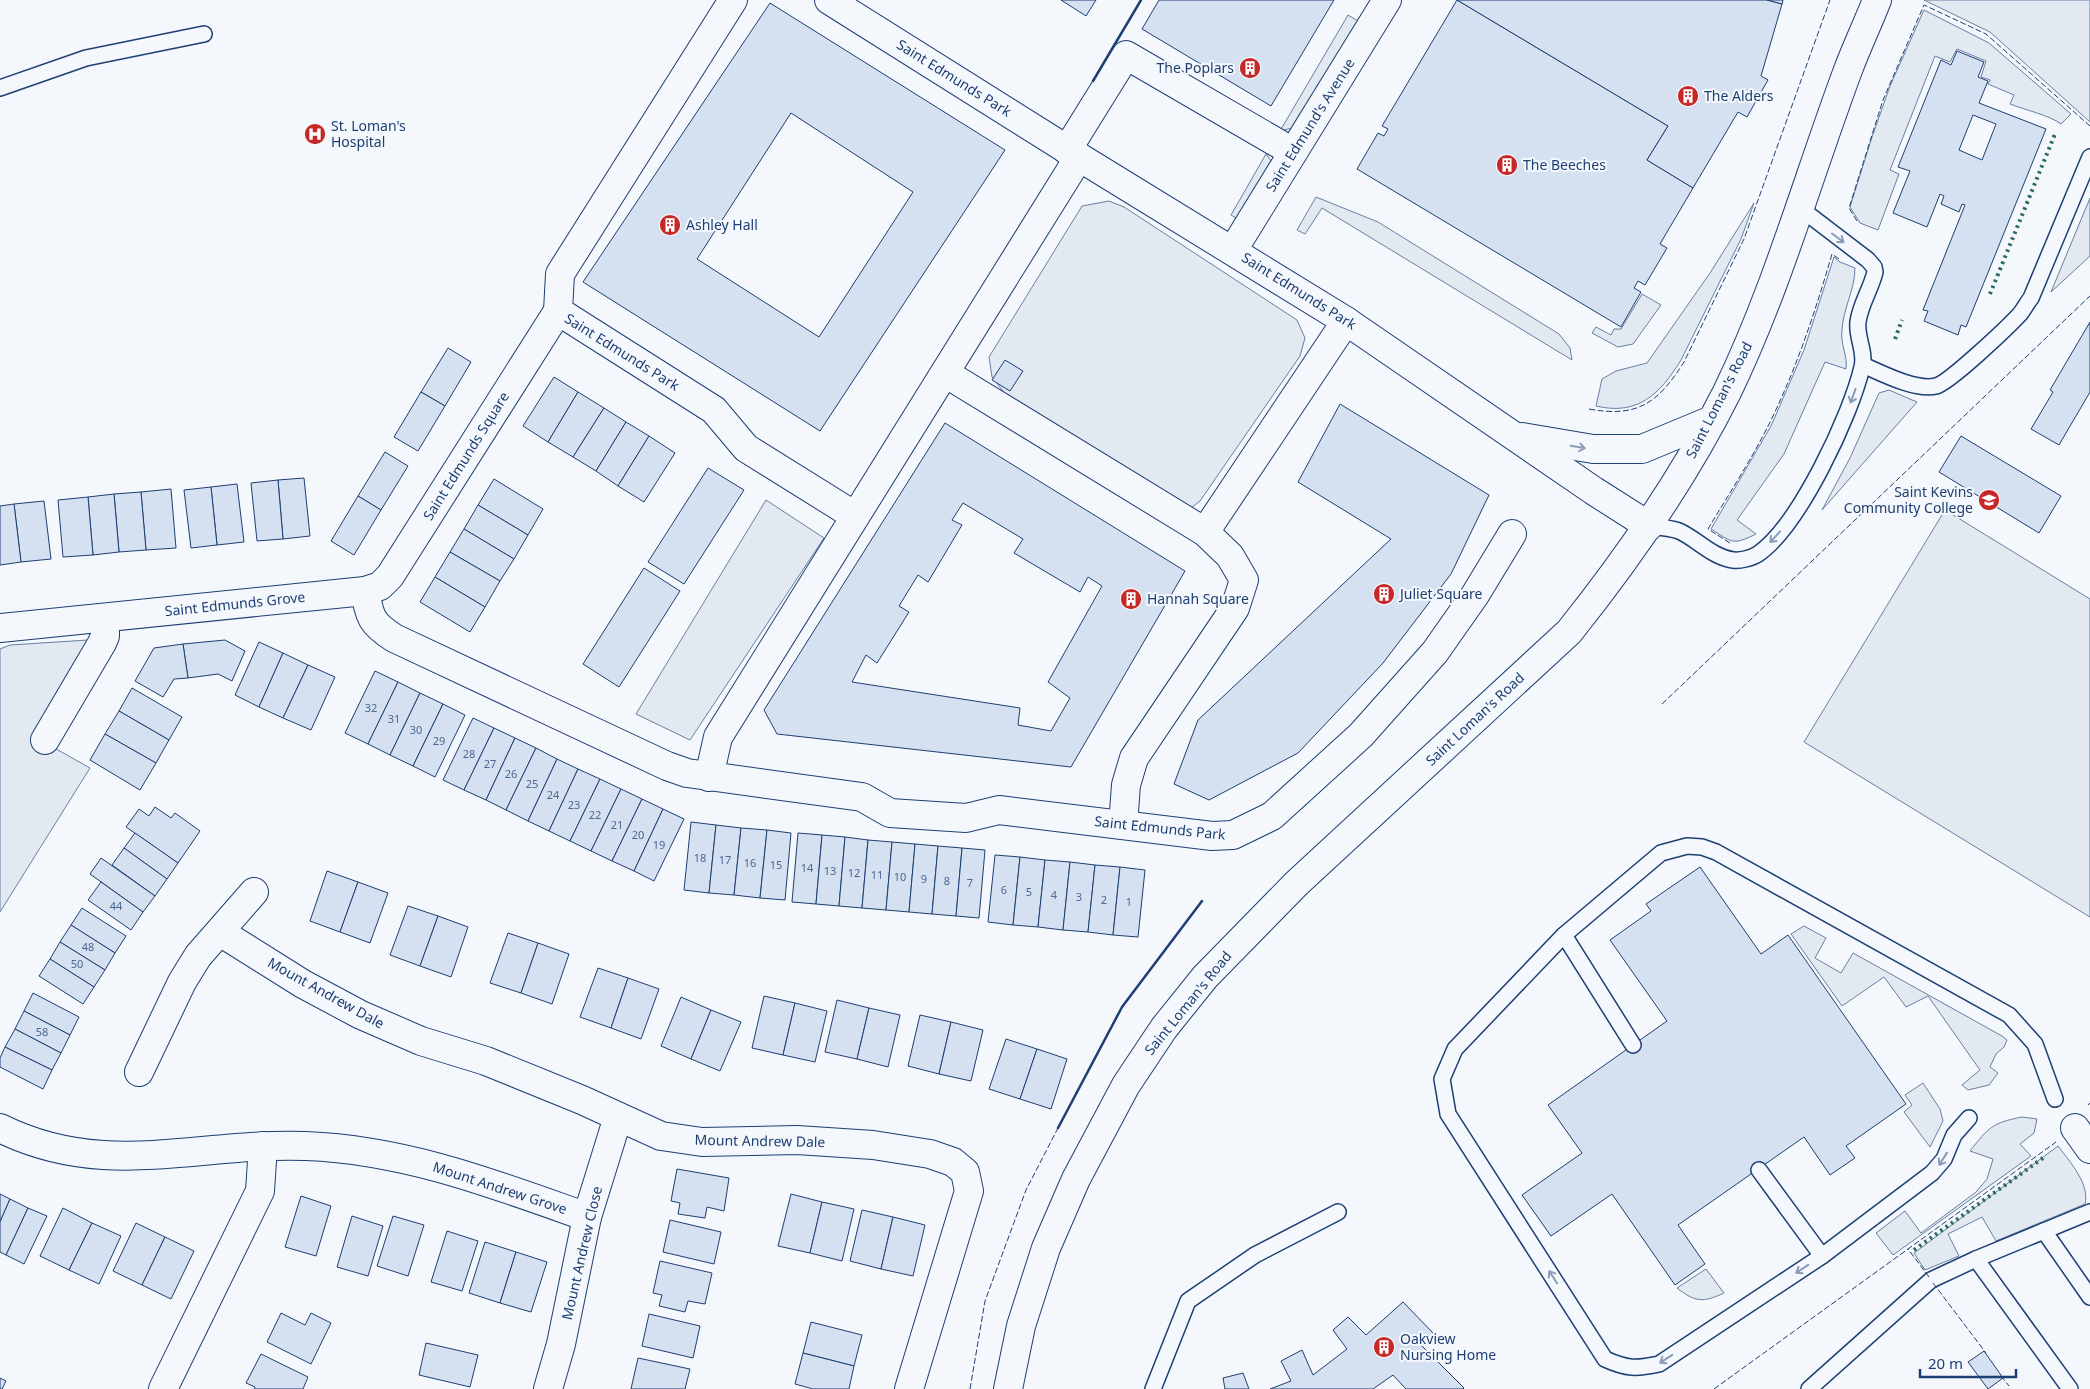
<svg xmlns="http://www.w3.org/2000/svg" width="2090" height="1389" viewBox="0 0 2090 1389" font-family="'Noto Sans',sans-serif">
<rect width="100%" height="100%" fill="#f4f7fb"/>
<g fill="#e3e9f0" stroke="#687fa3">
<polygon points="1924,0 2090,0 2090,122 1990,32"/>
<path d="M1924 10 1989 43 2071 114 2061 124C2049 115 2025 110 2010 104L2014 95 1988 84 1990 80 1981 77 1986 61 1957 49 1950 62 1935 56 1890 170 1899 174 1878 230 1860 223 1850 207 1872 137 1890 86Z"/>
<polygon points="1348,15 1358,21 1297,127 1280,131"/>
<polygon points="1266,154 1271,161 1271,172 1241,221 1231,215"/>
<polygon points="1316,197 1378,222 1559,334 1570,348 1572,360 1322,208 1305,234 1297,230"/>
<polygon points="2090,198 2090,256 2051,292"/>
<polygon points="1109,201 1124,207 1297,320 1305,338 1300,356 1200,501 1191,508 1006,395 992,377 989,357 1082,206"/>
<path d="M1754 203 1741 239 1681 360C1660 394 1638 416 1596 406L1602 379 1616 371 1647 363 1710 273Z"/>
<path d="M1834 257 1840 262 1855 268C1855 289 1843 309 1842 330 1840 344 1848 356 1846 369L1825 362 1784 454 1737 520 1756 534C1732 546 1732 542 1711 529L1771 426 1804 350Z"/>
<polygon points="1642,294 1661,305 1633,344 1618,347 1592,333 1596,327 1611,335 1614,329 1621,329"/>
<polygon points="1889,390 1917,402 1822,510 1850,458 1879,393"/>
<polygon points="766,500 824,538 690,740 636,714"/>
<polygon points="1945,510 2090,599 2090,917 1804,742"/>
<polygon points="88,640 84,654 33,736 90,768 0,912 0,649 10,645"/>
<polygon points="1804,926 1826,938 1815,958 1841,973 1853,953 2002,1036 2007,1040 2004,1047 1996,1054 1990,1067 1998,1073 1989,1085 1968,1090 1962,1085 1980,1070 1928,996 1906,1007 1884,977 1842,1006 1791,934"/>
<polygon points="1923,1083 1940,1109 1943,1121 1930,1147 1904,1112 1912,1105 1905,1095"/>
<path d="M2022 1117 2037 1119 2034 1133 2020 1144 2031 1156 1893 1255 1876 1233 1905 1211 1921 1233 1976 1192 1987 1179 1993 1159 1970 1151C1989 1127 1992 1123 2022 1117Z"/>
<path d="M2058 1146C2070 1162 2090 1184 2085 1204L1996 1241 1982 1217 1948 1234 1959 1256 1925 1270 1914 1253Z"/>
<path d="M1706 1269 1724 1293C1703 1303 1695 1302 1677 1288Z"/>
</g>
<g fill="#d5e0f0" stroke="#1d3f73" fill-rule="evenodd">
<polygon points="1061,0 1096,0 1086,16"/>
<polygon points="1159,0 1334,0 1271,106 1142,29"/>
<polygon points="1457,0 1668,126 1647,160 1693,188 1660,244 1667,248 1645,285 1638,281 1634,288 1641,292 1621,327 1357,169 1378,133 1384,136 1388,129 1382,126"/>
<polygon points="1457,0 1767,0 1782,4 1761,76 1768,80 1747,117 1738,112 1693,188 1647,160 1668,126"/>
<polygon points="1767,0 1783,0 1782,4"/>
<path d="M770 3 1005 150 820 431 583 282ZM791 113 913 192 819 337 697 259Z"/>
<path d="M1957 51 1984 62 1978 77 1988 81 1979 103 2046 129 1966 327 1961 325 1958 335 1924 321 1928 311 1923 310 1965 205 1962 204 1959 212 1941 204 1944 196 1940 194 1927 227 1893 213 1910 171 1898 167 1941 60 1951 65ZM1973 115 1996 124 1982 160 1959 150Z"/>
<polygon points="2090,322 2090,392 2059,445 2031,429 2053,392 2050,390"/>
<polygon points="448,348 471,362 445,406 421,392"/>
<polygon points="1005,360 1023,371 1010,391 992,380"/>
<polygon points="554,377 578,392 548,442 523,426"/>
<polygon points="421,392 445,406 418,451 394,437"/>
<polygon points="578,392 604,408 573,457 548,442"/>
<polygon points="1340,404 1489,495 1451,574 1383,663 1298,753 1209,800 1174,784 1198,720 1391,539 1298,482"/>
<polygon points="604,408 626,422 596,471 573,457"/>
<polygon points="626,422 649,436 618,486 596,471"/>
<path d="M945 423 1185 571 1071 767 777 734 764 710ZM963 503 1023 539 1014 553 1080 592 1088 577 1102 586 1048 682 1070 698 1051 731 1018 725 1020 708 852 682 866 655 877 663 909 612 899 606 918 575 928 582 962 525 952 520Z"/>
<polygon points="649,436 675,453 644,502 618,486"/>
<polygon points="1961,436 2061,496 2039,533 1939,472"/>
<polygon points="385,452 408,466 381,510 358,496"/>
<polygon points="708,468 744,490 684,584 648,562"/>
<polygon points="304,478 310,536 283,539 278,480"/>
<polygon points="494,479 543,509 528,535 478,505"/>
<polygon points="278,480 283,539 257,541 251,483"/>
<polygon points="237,484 244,542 217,545 211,487"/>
<polygon points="211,487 217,545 191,548 184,490"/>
<polygon points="171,489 176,548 146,550 141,492"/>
<polygon points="141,492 146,550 119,552 114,494"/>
<polygon points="114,494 119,552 93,555 88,497"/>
<polygon points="358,496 381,510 354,555 331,541"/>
<polygon points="88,497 93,555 63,557 58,500"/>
<polygon points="44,501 51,559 21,562 14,504"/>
<polygon points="14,504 21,562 0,565 0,506"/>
<polygon points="478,505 528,535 514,559 464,529"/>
<polygon points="464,529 514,559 500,581 450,552"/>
<polygon points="450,552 500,581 485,607 435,577"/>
<polygon points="644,568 680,591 619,687 583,664"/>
<polygon points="435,577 485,607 470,632 420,602"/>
<polygon points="225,640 245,651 232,681 218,674 188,678 183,644"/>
<polygon points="259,642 283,653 259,707 235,695"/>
<polygon points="183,644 188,678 174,679 163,697 135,681 154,648"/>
<polygon points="283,653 308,665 283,718 259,707"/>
<polygon points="308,665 335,677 311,730 283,718"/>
<polygon points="375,671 398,682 368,744 345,733"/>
<polygon points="398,682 420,693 390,755 368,744"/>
<polygon points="132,688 182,717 169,740 119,711"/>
<polygon points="420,693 443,704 413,766 390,755"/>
<polygon points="443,704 465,715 435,777 413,766"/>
<polygon points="119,711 169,740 156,763 105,734"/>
<polygon points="473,718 494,728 464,790 443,780"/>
<polygon points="494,728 515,738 486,800 464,790"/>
<polygon points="105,734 156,763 140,790 90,760"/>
<polygon points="515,738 536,748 506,810 486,800"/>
<polygon points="536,748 557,759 528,821 506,810"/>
<polygon points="557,759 578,769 549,831 528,821"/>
<polygon points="578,769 600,779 570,841 549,831"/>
<polygon points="600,779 621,789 591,851 570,841"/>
<polygon points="621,789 642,799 612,861 591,851"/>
<polygon points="642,799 663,809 634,871 612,861"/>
<polygon points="155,807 171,818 175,813 200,831 178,863 126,827 139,809 149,816"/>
<polygon points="663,809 684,819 654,881 634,871"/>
<polygon points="691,822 716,825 709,893 684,890"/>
<polygon points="716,825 741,828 734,895 709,893"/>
<polygon points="741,828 767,830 760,898 734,895"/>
<polygon points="767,830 791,833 785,900 760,898"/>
<polygon points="135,833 178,863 167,879 124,848"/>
<polygon points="798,833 822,835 816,904 792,902"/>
<polygon points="822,835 845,837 839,906 816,904"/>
<polygon points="845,837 868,840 862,908 839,906"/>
<polygon points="868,840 892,842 886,910 862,908"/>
<polygon points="892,842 915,844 909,912 886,910"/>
<polygon points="915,844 938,846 932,914 909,912"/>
<polygon points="938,846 962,848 956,916 932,914"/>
<polygon points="124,848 167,879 155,896 112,865"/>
<polygon points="962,848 985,850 979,918 956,916"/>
<polygon points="995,855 1020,857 1013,925 988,922"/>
<polygon points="1020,857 1045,860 1038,927 1013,925"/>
<polygon points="101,858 155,896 143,912 90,874"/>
<polygon points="1045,860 1070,862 1063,930 1038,927"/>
<polygon points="1070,862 1095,865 1088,932 1063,930"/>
<polygon points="1095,865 1120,867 1113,935 1088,932"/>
<polygon points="1120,867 1145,870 1138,937 1113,935"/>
<polygon points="1700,867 1761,954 1788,935 1906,1104 1846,1146 1855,1158 1830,1175 1804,1137 1678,1225 1705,1264 1675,1285 1612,1194 1551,1236 1522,1195 1582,1153 1548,1105 1667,1021 1610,940 1651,911 1646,904"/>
<polygon points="327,871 358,882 340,932 310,921"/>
<polygon points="101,882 143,912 131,930 88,900"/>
<polygon points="358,882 388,893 370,943 340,932"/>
<polygon points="408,906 438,916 420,966 390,955"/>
<polygon points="82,908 126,936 115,953 71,925"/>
<polygon points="438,916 468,927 451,977 420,966"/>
<polygon points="71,925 115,953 105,970 60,942"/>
<polygon points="508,933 538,943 521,993 490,983"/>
<polygon points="60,942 105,970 94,987 50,959"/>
<polygon points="538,943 569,954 552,1004 521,993"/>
<polygon points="50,959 94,987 83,1004 39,976"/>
<polygon points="598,968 628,978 611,1028 580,1017"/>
<polygon points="628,978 659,989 641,1039 611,1028"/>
<polygon points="33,993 79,1017 70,1035 24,1011"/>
<polygon points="764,996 795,1003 783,1055 752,1048"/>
<polygon points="681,997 711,1010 691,1059 661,1046"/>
<polygon points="837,1000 869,1008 857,1059 825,1052"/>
<polygon points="795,1003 827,1011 815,1062 783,1055"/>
<polygon points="869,1008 900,1015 888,1067 857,1059"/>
<polygon points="711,1010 741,1022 720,1071 691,1059"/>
<polygon points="24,1011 70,1035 61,1053 15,1029"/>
<polygon points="920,1015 951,1022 939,1074 908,1066"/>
<polygon points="951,1022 983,1030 971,1081 939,1074"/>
<polygon points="15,1029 61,1053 52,1070 5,1047"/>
<polygon points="1006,1039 1037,1049 1020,1099 989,1089"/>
<polygon points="5,1047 52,1070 43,1089 0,1067 0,1058"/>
<polygon points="1037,1049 1067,1059 1051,1109 1020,1099"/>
<polygon points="677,1169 729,1178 724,1211 707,1207 705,1218 678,1214 680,1203 671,1201"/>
<polygon points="0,1194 10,1199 0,1222"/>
<polygon points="791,1194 822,1202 810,1253 778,1246"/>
<polygon points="301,1196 331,1206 316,1256 285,1247"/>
<polygon points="10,1199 28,1208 6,1255 0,1252 0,1222"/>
<polygon points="822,1202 854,1209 842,1261 810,1253"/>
<polygon points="28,1208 47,1216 24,1264 6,1255"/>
<polygon points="63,1208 92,1223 69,1270 40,1256"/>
<polygon points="862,1210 893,1217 881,1269 850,1261"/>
<polygon points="352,1216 383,1226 368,1276 337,1267"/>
<polygon points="393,1216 424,1225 408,1276 377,1266"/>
<polygon points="893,1217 925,1225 913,1276 881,1269"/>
<polygon points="670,1220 721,1232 714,1264 663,1252"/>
<polygon points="92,1223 121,1236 99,1284 69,1270"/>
<polygon points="136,1223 165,1237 142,1285 113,1271"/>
<polygon points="447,1231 478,1241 462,1291 431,1282"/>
<polygon points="165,1237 194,1251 171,1299 142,1285"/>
<polygon points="485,1242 516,1252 500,1303 469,1293"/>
<polygon points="516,1252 547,1262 531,1312 500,1303"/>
<polygon points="660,1261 712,1273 705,1304 688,1301 685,1312 659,1306 662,1295 653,1293"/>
<polygon points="1403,1302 1435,1335 1420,1344 1464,1388 1463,1389 1406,1389 1393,1375 1373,1389 1270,1389 1291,1381 1281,1361 1302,1350 1313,1375 1347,1349 1333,1330 1348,1317 1366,1335"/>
<polygon points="281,1313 305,1325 311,1313 331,1323 311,1364 267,1342"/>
<polygon points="649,1314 700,1326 693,1358 642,1346"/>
<polygon points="811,1322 862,1335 854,1366 803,1353"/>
<polygon points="426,1343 478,1355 470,1387 419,1375"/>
<polygon points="1984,1351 2003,1378 1988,1389 1968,1362"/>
<polygon points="803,1353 854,1366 849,1389 813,1389 795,1384"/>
<polygon points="261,1354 308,1377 303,1389 254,1389 255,1387 246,1383"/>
<polygon points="638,1358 690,1369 685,1389 631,1389"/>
<polygon points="1243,1373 1249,1389 1225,1389 1223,1378"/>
<polygon points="0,1378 6,1381 2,1389 0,1389"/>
</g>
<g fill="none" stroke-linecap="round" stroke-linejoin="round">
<g stroke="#1d3f73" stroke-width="18">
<g id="lane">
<polyline points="0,88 86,58 204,34"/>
<path d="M1863 365C1881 373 1916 391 1936 386 1949 383 2008 327 2020 314 2024 309 2027 303 2031 298L2090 157"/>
<path d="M1649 526C1659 527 1671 528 1679 531 1697 539 1712 557 1733 560 1740 561 1752 558 1758 554 1799 526 1851 415 1862 367 1866 352 1856 337 1858 322 1860 305 1871 289 1875 272L1874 267 1868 260 1800 208"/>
<polyline points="1564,935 1633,1045"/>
<path d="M1969 1118 1954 1135 1944 1159 1932 1173 1822 1256 1659 1364C1636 1369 1627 1369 1605 1359L1448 1114 1442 1079 1455 1049 1564 935 1661 853 1687 846 1702 847 1716 852 2009 1015 2035 1044 2055 1099"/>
<polyline points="1759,1170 1822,1256"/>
<polyline points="2044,1231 2090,1297"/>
<polyline points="1976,1259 2070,1389"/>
<polyline points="1153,1389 1188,1301 1255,1255 1338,1212"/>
<polyline points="1809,1389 1931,1280 1976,1259 2090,1212"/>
</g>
</g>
<g stroke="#1d3f73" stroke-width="30">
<g id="street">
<polyline points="733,0 560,274 558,311 714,410 746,448 855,516"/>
<polyline points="829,0 1079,157 1346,321 1594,491 1649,526"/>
<polyline points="1067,150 1126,55 1293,152"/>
<polyline points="1233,250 1387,0"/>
<polyline points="945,373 1205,532 1230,556 1244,580 1235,608 1134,758 1126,785 1123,825"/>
<polyline points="1522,437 1593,449 1642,449 1712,420"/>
<polyline points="1205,532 1346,321"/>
<path d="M365 591C370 618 371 623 394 638L667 766 687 773 862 797 890 813 966 818 999 810 1212 836 1233 835 1272 816 1361 735 1435 652 1475 595 1512 534"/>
<polyline points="0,628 365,591 380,586 390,576 558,311"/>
<polyline points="45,740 102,643 105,636 105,618"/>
<polyline points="709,777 718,737 1079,157"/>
<polyline points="220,932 303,984 361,1015 421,1041 486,1061 582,1100 661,1136 702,1142 797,1140 873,1145 930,1154 953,1162 965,1172 969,1191 909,1389"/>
<polyline points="139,1072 182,982 198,956 254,892"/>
<path d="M0 1128C104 1180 198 1142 306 1146 406 1150 494 1184 587 1217"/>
<polyline points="2075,1128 2090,1149"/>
<polyline points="163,1389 260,1191 263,1146"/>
<polyline points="548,1389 561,1344 587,1217 618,1117"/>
</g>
</g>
<g stroke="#1d3f73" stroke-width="30">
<path id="secondary" d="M1008 1389 1021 1326 1046 1248 1076 1179 1126 1085 1164 1028 1205 977 1297 883 1569 632C1629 557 1684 478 1727 392 1777 289 1808 177 1848 70 1857 46 1868 23 1877 0"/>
</g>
<use href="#lane" stroke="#f4f7fb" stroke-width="15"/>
<use href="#street" stroke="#f4f7fb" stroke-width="28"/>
<use href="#secondary" stroke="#f4f7fb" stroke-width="28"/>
<g stroke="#2c6c60" stroke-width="4" stroke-dasharray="2.5 4" stroke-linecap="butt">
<polyline points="1990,294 2055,134"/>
<polyline points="1895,339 1902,320"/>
<polyline points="1914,1250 2043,1158"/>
</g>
<g stroke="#1d3f73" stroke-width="1" stroke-dasharray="6 2.5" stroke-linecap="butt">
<polyline points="1857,221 1849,208 1883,100 1924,5 1986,34 2090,126"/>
<path d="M1589 409C1638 418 1658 403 1684 362L1744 239 1830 0"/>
<path d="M1730 543 1708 529C1730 492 1754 456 1773 416 1798 364 1816 309 1832 254L1839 259"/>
<polyline points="1662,704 2090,296"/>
<polyline points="2088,1105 2090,1103"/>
<polyline points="1929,1277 1908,1249 2056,1142"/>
<polyline points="1933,1283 1986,1353"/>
<polyline points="2001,1376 2009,1386"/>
<polyline points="970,1389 985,1301 1026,1190 1058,1128"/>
<polyline points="1714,1389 1908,1249"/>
</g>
<g stroke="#1d3f73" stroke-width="2.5">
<polyline points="1093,81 1141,0"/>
<polyline points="1058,1128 1122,1007 1202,901"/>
</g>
</g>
<defs><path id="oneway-shaft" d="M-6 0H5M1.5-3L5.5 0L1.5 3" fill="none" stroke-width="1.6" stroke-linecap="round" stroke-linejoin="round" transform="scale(1.25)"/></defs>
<g stroke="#889bb7">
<use href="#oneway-shaft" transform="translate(1838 238) rotate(37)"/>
<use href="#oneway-shaft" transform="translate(1853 396) rotate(110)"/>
<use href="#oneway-shaft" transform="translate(1578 447) rotate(10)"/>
<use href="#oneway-shaft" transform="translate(1775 537) rotate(132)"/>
<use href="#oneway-shaft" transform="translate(1943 1159) rotate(122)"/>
<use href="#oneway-shaft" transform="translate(1802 1269) rotate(147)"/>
<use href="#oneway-shaft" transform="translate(1553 1277) rotate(-123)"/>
<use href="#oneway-shaft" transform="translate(1666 1359) rotate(147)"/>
</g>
<defs>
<g id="building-disc" transform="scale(1.125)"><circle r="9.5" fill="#c62828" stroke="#f4f7fb"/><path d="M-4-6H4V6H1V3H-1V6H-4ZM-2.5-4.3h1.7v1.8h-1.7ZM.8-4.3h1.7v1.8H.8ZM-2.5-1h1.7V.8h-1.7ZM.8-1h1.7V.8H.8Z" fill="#fff"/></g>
<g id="hospital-disc" transform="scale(1.125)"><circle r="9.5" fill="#c62828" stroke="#f4f7fb"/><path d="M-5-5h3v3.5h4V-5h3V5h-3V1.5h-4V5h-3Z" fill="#fff"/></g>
<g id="school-disc" transform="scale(1.125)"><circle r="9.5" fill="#c62828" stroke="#f4f7fb"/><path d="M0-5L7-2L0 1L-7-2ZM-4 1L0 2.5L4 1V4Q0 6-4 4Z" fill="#fff"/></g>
</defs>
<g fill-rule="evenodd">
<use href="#building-disc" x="1250" y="68"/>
<use href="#building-disc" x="1688" y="96"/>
<use href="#hospital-disc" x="315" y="134"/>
<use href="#building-disc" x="1507" y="165"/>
<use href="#building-disc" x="670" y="225"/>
<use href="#school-disc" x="1989" y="500"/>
<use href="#building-disc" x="1384" y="594"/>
<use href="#building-disc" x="1131" y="599"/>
<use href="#building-disc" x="1384" y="1347"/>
</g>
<g text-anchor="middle" stroke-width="4" stroke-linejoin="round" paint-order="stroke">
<g font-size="11" fill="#4b6792">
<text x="371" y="712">32</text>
<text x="394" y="723">31</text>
<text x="416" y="734">30</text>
<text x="439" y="745">29</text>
<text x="469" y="758">28</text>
<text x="490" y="768">27</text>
<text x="511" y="778">26</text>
<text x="532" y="788">25</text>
<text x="553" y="799">24</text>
<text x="574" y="809">23</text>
<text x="595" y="819">22</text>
<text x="617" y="829">21</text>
<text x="638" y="839">20</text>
<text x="659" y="849">19</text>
<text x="700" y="862">18</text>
<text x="725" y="864">17</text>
<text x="750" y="867">16</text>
<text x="776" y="869">15</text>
<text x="807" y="872">14</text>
<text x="830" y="875">13</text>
<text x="854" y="877">12</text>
<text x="877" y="879">11</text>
<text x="900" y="881">10</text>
<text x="924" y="883">9</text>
<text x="947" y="885">8</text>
<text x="970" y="887">7</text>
<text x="1004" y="894">6</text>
<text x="1029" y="896">5</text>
<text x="1054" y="899">4</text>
<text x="1079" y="901">3</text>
<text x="1104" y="904">2</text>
<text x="1129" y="906">1</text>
<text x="116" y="910">44</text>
<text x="88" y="951">48</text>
<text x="77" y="968">50</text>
<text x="42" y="1036">58</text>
</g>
<g font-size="14" fill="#1d3f73" stroke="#f4f7fb" text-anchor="start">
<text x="1234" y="73" text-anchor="end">The Poplars</text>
<text x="1704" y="101">The Alders</text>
<text x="331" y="131">St. Loman's<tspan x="331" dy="16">Hospital</tspan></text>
<text x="1523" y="170">The Beeches</text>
<text x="686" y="230">Ashley Hall</text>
<text x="1973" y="497" text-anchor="end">Saint Kevins<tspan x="1973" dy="16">Community College</tspan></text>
<text x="1400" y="599">Juliet Square</text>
<text x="1147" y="604">Hannah Square</text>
<text x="1400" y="1344">Oakview<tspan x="1400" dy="16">Nursing Home</tspan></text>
</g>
<g font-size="14" fill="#1d3f73" stroke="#f4f7fb">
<text transform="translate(954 78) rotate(32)" y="5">Saint Edmunds Park</text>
<text transform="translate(1310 125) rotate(-58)" y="5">Saint Edmund's Avenue</text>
<text transform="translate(1299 291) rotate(32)" y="5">Saint Edmunds Park</text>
<text transform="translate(622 352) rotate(32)" y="5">Saint Edmunds Park</text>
<text transform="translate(1719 400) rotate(-63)" y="5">Saint Loman's Road</text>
<text transform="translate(466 456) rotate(-58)" y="5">Saint Edmunds Square</text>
<text transform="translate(235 604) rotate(-6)" y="5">Saint Edmunds Grove</text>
<text transform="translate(1475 719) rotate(-43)" y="5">Saint Loman's Road</text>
<text transform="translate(1160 828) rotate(6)" y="5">Saint Edmunds Park</text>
<text transform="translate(326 993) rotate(29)" y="5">Mount Andrew Dale</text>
<text transform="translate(1188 1003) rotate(-51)" y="5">Saint Loman's Road</text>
<text transform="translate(760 1141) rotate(1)" y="5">Mount Andrew Dale</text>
<text transform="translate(500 1188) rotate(18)" y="5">Mount Andrew Grove</text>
<text transform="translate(582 1253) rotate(-77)" y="5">Mount Andrew Close</text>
</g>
</g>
<path d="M1920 1369v8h96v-8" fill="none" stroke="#1d3f73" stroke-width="2.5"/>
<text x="1928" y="1369" font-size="15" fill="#1d3f73" stroke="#f4f7fb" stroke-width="4" paint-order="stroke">20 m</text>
</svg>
